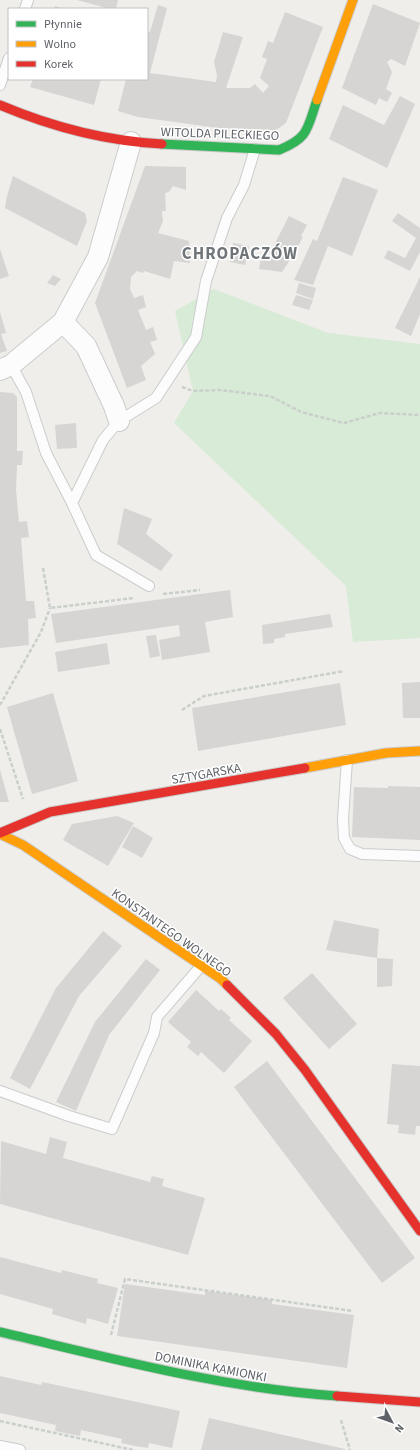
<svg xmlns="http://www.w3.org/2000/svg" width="420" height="1450" viewBox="0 0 420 1450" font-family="'Source Sans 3',sans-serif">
<rect width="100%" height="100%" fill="#efeeea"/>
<polygon fill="#d8ebd6" points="214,289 328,333 420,344 420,638 353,642 346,586 174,423 193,391 175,311"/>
<g fill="#d6d5d3">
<polygon points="77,0 118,0 116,9 110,9"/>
<polygon points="373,4 420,23 405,66 391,59 387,62 392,72 386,89 392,93 387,102 379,98 376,105 342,88"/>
<polygon points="158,5 167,8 150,73 216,82 217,75 214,62 223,32 243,37 226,88 250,88 255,84 263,93 269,86 260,78 267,59 262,57 268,41 273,43 285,12 323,27 286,123 276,130 218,128 138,117 118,111 126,79 147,79 147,31 150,32"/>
<polygon points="55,6 64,9 54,9"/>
<polygon points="33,79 101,79 94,105 30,87"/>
<polygon points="400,96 415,104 387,168 329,139 343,105 384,125"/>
<polygon points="145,166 186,167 186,190 173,186 169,192 165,193 166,211 162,211 163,221 158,233 189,241 190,263 174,261 170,279 144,271 143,273 137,271 131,277 130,289 134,298 143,295 146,307 138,310 146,330 153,327 157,340 150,342 155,354 141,366 146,380 127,388 95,303"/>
<polygon points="13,176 85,213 87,221 77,246 5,208 7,196"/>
<polygon points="343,177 378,190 352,256 328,246 313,285 294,280 313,239 317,241"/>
<polygon points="398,213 420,228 420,252 410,271 384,258 388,250 405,258 416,238 392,221"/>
<polygon points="289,216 307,225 301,236 303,237 292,257 282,272 259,269 261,257 269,261 275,249 273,247"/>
<polygon points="233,243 249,246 245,265 230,262"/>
<polygon points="0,249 9,276 0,279"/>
<polygon points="53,275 61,279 55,286 47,283"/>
<polygon points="420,277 420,314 411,336 395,328"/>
<polygon points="299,283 316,288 313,299 296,293"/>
<polygon points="296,295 313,300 309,310 292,305"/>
<polygon points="0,312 6,333 1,334 7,351 0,353"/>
<polygon points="0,392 13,393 17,397 17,451 23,451 22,465 17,465 16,490 19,522 27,521 29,537 21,538 26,601 34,601 36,618 28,619 29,645 0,648"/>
<polygon points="76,423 77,448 57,449 55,425"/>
<polygon points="124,508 152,519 146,534 173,555 161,571 117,544"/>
<polygon points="230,590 233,617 205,622 210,652 162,660 159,640 180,636 179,625 56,643 51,614"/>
<polygon points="330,614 333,627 285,634 285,637 274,639 274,643 263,644 262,625"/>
<polygon points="156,635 160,656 150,658 146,636"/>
<polygon points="107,643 110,664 58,672 55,652"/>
<polygon points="420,682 420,718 403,718 402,683"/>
<polygon points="340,683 346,725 198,751 192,708"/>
<polygon points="53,693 78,781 32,794 7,707"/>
<polygon points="0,770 9,802 0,802"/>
<polygon points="388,786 420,787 420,840 352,837 354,787 388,788"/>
<polygon points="117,816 134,823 108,866 63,840 72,824"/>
<polygon points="133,826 153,838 142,858 122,847"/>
<polygon points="334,920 379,929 377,958 326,950"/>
<polygon points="103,931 122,946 79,996 30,1089 10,1078 56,988"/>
<polygon points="377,958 393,959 392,986 377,987"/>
<polygon points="146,959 160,970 109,1035 76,1111 56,1102 95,1022"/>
<polygon points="312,973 357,1024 329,1049 283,998"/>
<polygon points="196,990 219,1011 221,1009 231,1018 229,1020 252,1041 224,1073 201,1052 198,1056 187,1047 191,1042 168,1022"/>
<polygon points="267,1061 415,1258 382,1283 234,1087"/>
<polygon points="392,1064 420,1066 420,1126 416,1126 415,1135 398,1133 399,1125 387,1124"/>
<polygon points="50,1137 67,1142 63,1158 150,1182 152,1176 164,1179 162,1186 205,1198 188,1255 0,1204 1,1141 46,1154"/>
<polygon points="0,1257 61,1273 62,1270 98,1279 97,1283 118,1288 108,1324 87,1318 86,1324 52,1314 53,1309 0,1294"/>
<polygon points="125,1284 205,1295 205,1291 272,1300 272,1304 354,1315 347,1368 117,1336"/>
<polygon points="0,1376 41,1385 42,1382 180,1411 172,1448 149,1443 148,1448 135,1446 121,1443 122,1439 81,1430 80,1436 55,1431 56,1425 0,1413"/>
<polygon points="209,1418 345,1449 345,1450 201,1450"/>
</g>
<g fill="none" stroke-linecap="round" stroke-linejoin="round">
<g stroke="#cbcccc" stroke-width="12">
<g id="lane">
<polyline points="25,9 28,0"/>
<polyline points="0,85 9,58"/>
<polyline points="11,365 26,392 46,453 72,503"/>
<polyline points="149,586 96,555 72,503 103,440 119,421 156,398 196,337 206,281 227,218 244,185 255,149"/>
<polyline points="347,760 343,819 344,838 350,849 362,854 420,856"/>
<polyline points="0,1091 69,1116 112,1129 154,1033 157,1017 201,966"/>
<polyline points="0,1446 20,1450"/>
</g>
</g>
<g stroke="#cbcccc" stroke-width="22">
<g id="street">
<polyline points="63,322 86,346 114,406 119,421"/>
<polyline points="0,370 11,365 63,322 98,257 131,142"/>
</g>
</g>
<g stroke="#cacacb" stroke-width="11">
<g id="fast">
<path d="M162 144 279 150C309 138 307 129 317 100"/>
<path d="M0 1332C111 1358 222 1388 337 1396"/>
</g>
</g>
<g stroke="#cacacb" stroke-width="11">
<g id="slow">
<polyline points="317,100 353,0"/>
<polyline points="305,768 386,753 420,751"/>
<polyline points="0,834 23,845 221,979 227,985"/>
</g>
</g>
<g stroke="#cacacb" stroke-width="11">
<g id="jam">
<path d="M0 105C52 127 106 141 162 144"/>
<polyline points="0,833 50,812 305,768"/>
<polyline points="227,985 276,1034 305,1070 420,1231"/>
<polyline points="337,1396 420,1402"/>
</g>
</g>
<g stroke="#cacfcc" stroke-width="2.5" stroke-dasharray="4 2" stroke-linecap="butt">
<polyline points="182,387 193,391 220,390 270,396 301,412 344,423 380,413 420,415"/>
<polyline points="43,568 50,608 134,598"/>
<polyline points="163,594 200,590"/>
<polyline points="0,705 41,632 50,608"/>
<polyline points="182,710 204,696 344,671"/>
<polyline points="0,729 23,799"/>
<polyline points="111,1335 125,1279 353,1311"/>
<polyline points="341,1420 350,1450"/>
<polyline points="0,1421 133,1450"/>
</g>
<use href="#lane" stroke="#fdfcfc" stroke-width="10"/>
<use href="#street" stroke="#fdfcfc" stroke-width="20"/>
<use href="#fast" stroke="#30b455" stroke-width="9"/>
<use href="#slow" stroke="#ff9f0a" stroke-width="9"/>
<use href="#jam" stroke="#e5322d" stroke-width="9"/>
</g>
<g text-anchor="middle" stroke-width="3" stroke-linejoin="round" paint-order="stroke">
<g font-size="13" fill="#5f6368" stroke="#fff">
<text transform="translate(220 133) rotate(2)" y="5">WITOLDA PILECKIEGO</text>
<text transform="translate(206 773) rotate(-10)" y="5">SZTYGARSKA</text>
<text transform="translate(172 932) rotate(35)" y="5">KONSTANTEGO WOLNEGO</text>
<text transform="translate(211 1366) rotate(11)" y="5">DOMINIKA KAMIONKI</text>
</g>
<g font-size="17" font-weight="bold" letter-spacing="1" fill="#70757a" stroke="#fff">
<text x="240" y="259">CHROPACZÓW</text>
</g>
</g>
<rect x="8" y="8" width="140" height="72" fill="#ffffff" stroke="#bfc1c3"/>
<rect x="16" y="21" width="20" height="6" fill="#30b455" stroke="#bfc1c3"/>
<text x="44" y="28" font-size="12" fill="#5f6368">Płynnie</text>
<rect x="16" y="41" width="20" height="6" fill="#ff9f0a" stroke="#bfc1c3"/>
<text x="44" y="48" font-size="12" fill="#5f6368">Wolno</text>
<rect x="16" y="61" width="20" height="6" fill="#e5322d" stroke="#bfc1c3"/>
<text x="44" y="68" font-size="12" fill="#5f6368">Korek</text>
<g transform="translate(392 1422) rotate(131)" stroke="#ffffff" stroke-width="3" paint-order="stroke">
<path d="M0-3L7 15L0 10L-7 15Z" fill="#5f6368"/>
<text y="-6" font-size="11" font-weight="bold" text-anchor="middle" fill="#5f6368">N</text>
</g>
</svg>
